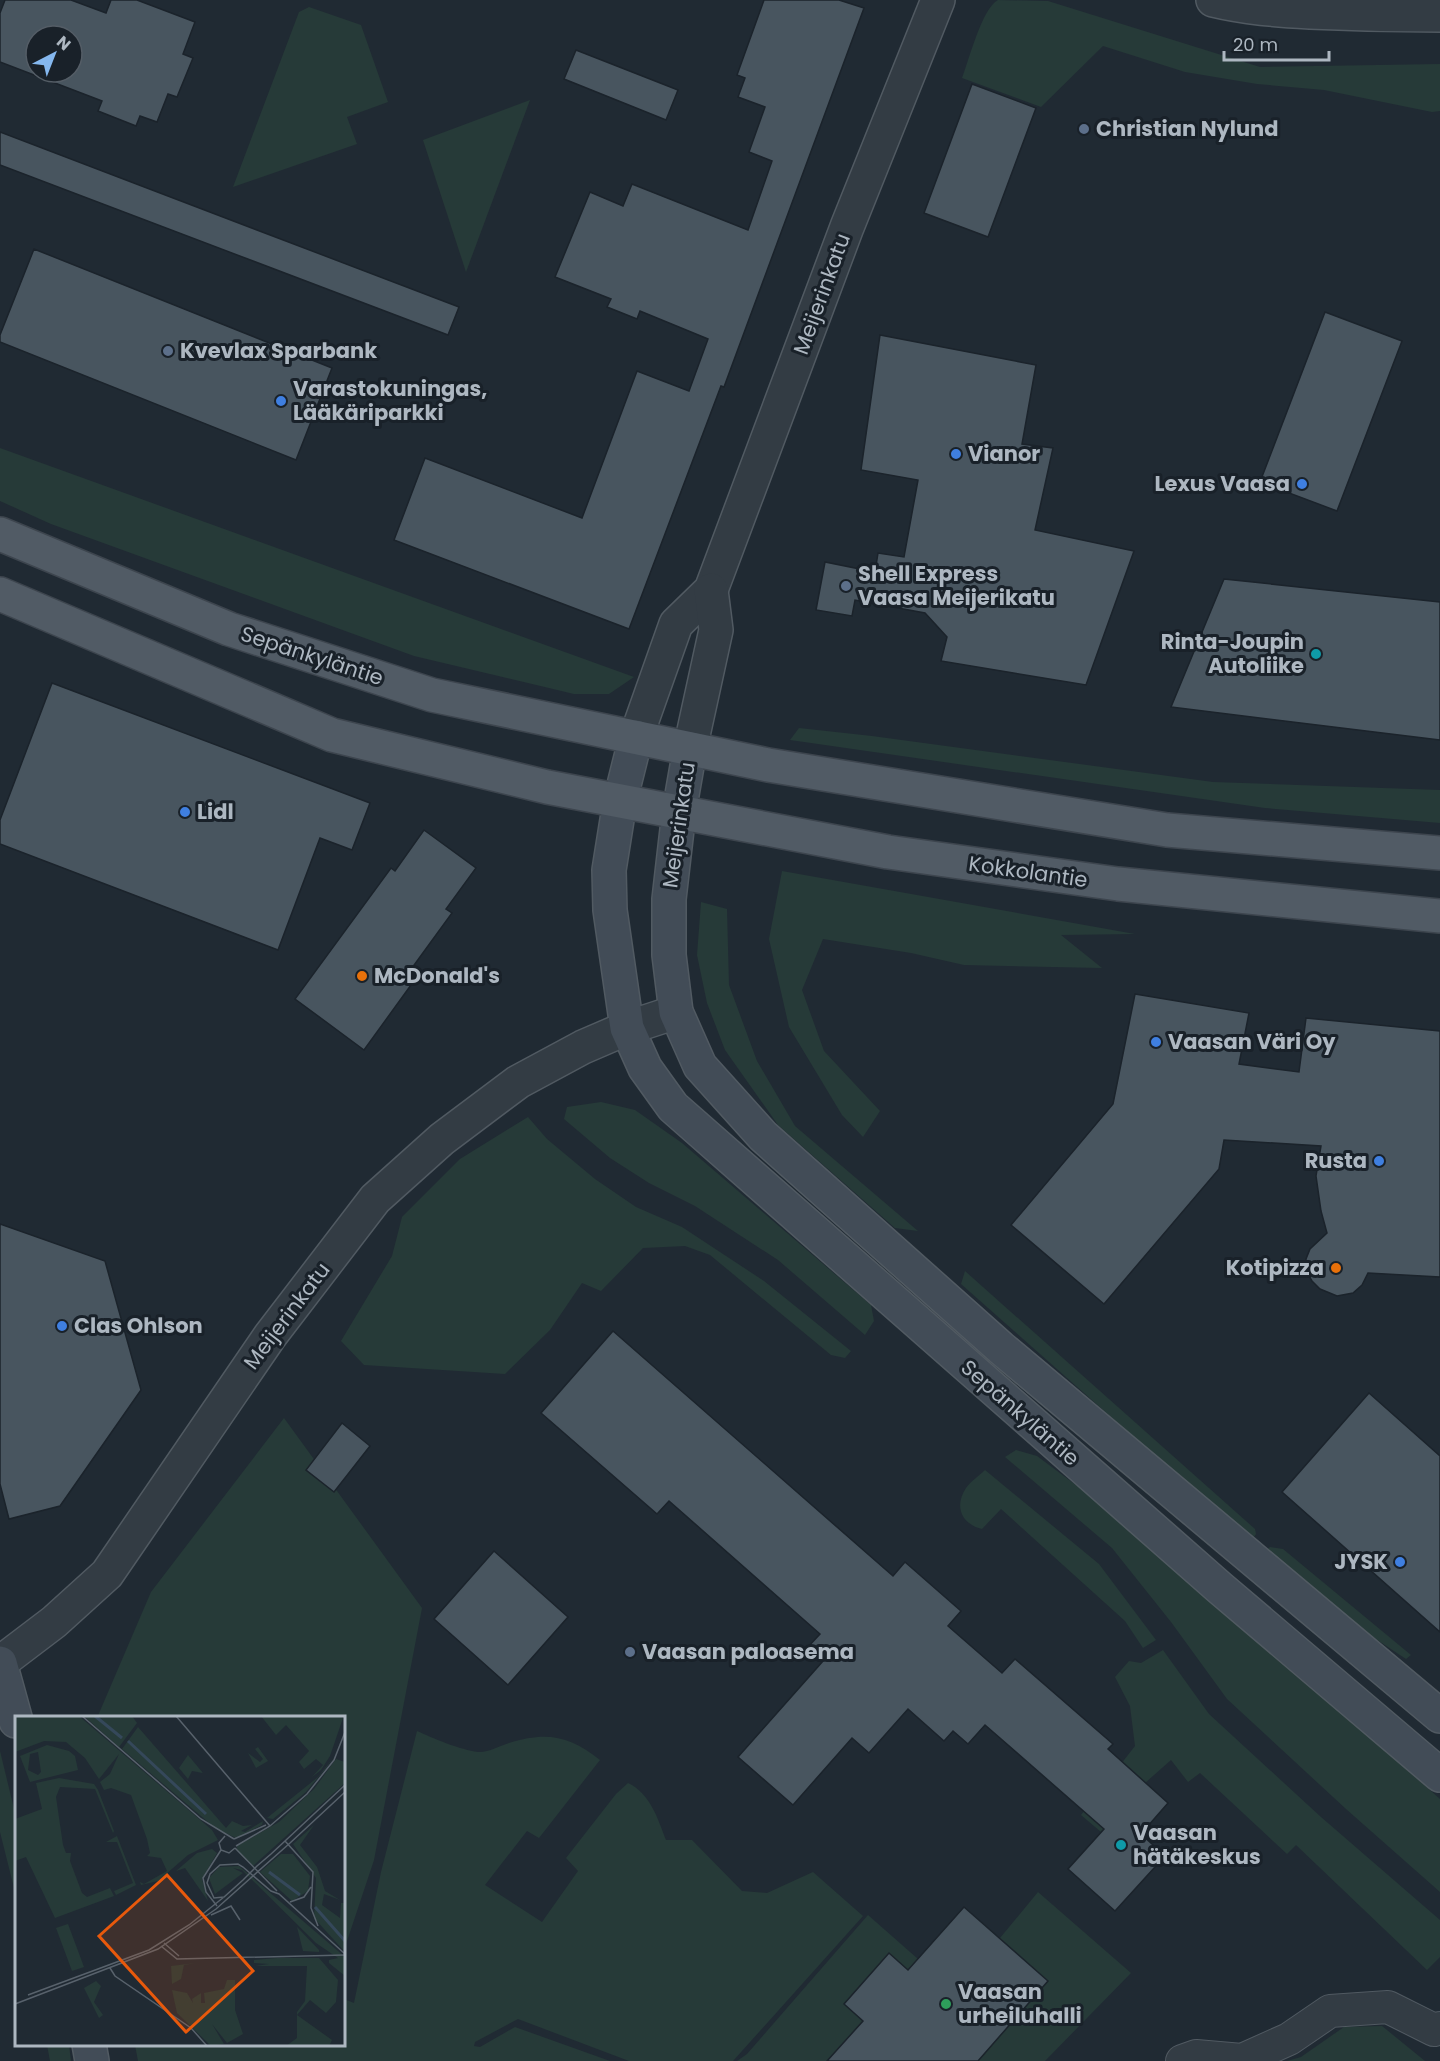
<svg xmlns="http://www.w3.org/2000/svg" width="1440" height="2061" viewBox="0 0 1440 2061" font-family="Poppins,sans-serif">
<rect width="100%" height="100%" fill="#202a33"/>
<g fill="#263a38">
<path d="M998 0 1048 1 1260 67 1440 64V111L1432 112 1324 90 1257 84 1185 72 1103 46 1041 107 962 78C969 60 982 8 998 0Z"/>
<polygon points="309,7 361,25 388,102 347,117 357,144 233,187 299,12"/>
<polygon points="530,100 466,272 423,140"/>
<polygon points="0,448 634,677 609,694 574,694 414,656 51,524 0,501"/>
<polygon points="799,728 872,736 1213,782 1440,790 1440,823 1265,808 790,740"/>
<polygon points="782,871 1135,934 1061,935 1102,968 964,965 911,953 823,939 802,990 824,1051 880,1111 863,1137 842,1115 789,1027 769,939"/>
<polygon points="701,902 727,909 729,985 757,1061 795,1126 918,1231 895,1228 778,1125 725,1050 707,1003 697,955"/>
<polygon points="601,1102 635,1110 682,1143 871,1305 874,1321 865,1335 778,1260 695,1206 649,1183 610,1158 564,1119 567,1107"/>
<polygon points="528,1117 547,1139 595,1179 636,1207 682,1227 764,1281 851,1351 845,1358 831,1355 710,1255 685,1246 643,1248 601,1291 582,1283 550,1330 505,1374 364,1365 341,1341 392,1256 402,1217 460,1159"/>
<polygon points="965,1271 1255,1529 1256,1534 1251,1541 961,1284"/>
<polygon points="284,1418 422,1608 374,1860 344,1950 344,1718 97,1718 151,1592"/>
<polygon points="1016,1450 1037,1456 1088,1494 1307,1681 1440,1799 1440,1892 1346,1809 1227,1699 1171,1622 1112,1548 1005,1457"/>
<path d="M985 1470 1099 1564 1156 1640 1143 1648 1125 1621 1001 1509 982 1529C961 1524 954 1506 966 1488 971 1481 979 1476 985 1470Z"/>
<polygon points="1270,1547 1283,1549 1411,1655 1406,1659 1338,1614 1265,1551"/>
<polygon points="1163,1650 1209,1714 1321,1817 1440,1920 1440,1957 1427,1970 1296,1845 1287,1854 1200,1773 1188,1782 1171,1760 1145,1783 1101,1832 1081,1815 1135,1746 1130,1706 1115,1677 1129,1661 1141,1663"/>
<path d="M417 1731C432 1738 461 1750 478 1752 487 1753 500 1746 509 1743 547 1731 570 1736 600 1760L539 1838 527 1831 485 1885 542 1922 578 1871 566 1858 616 1794 628 1783C650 1793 658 1819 666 1840H692L742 1891 767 1893 813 1872 863 1916 733 2061H629L518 2019 475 2042 474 2046 480 2047 515 2027 610 2061H138L135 2045 344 2044V1999L354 2003 381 1872Z"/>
<polygon points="0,1751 16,1817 16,1896 0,1832"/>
<polygon points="1038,1892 1131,1973 1045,2061 737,2061 747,2054 868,1915 918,1959 964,1907 1000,1938"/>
<polygon points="1382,2026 1425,2061 1287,2061 1301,2057 1344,2027"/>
<polygon points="47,2045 69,2045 71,2061 50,2061"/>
</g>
<g fill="#48555f" stroke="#1b232b" stroke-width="1.5" fill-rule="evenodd">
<path d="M5 0H71L106 13 111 0H137L195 22 183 54 193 58 177 97 168 94 157 122 140 116 136 126 98 111 102 101 0 62V13ZM36 36H72V72H36Z"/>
<polygon points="764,0 839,0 864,8 724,387 721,386 629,629 394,540 425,458 582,518 637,371 689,391 708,339 640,311 637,319 607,307 611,299 555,277 590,192 623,206 632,184 748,230 772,161 749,152 765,107 738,97 745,78 737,75"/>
<polygon points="576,50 678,90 666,120 564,79"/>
<polygon points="972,84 1036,108 988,237 924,213"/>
<polygon points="0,132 459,307 448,335 0,165"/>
<polygon points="34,249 332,368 296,460 0,342 0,335"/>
<polygon points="1325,312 1402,341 1337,511 1260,482"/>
<polygon points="880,335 1036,365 1022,444 1053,448 1035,530 1134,551 1086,685 941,661 947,637 925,613 855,600 852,616 816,610 825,562 875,572 878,553 904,557 918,480 861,470"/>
<polygon points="1224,579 1440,602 1440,740 1171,707"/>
<polygon points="52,683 370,803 352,850 320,838 278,950 0,844 0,820"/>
<polygon points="424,830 476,868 446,909 452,913 404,979 411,985 364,1050 295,999 391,868 395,871"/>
<polygon points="1135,994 1249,1013 1239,1064 1299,1072 1306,1018 1440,1031 1440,1277 1368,1273 1362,1285 1353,1293 1337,1296 1320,1289 1312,1281 1306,1271 1306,1259 1310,1249 1327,1233 1321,1211 1316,1176 1321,1146 1224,1140 1219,1169 1104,1304 1011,1225 1113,1104"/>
<polygon points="0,1224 105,1261 141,1390 60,1506 9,1519 0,1484"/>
<polygon points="613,1331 893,1576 905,1562 961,1611 948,1626 1002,1673 1015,1659 1113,1744 1108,1749 1168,1803 1141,1834 1165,1856 1115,1911 1068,1869 1104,1829 985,1725 968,1744 953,1731 944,1741 908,1709 869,1753 852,1738 793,1805 738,1757 823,1661 807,1648 820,1634 669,1501 657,1514 541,1413"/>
<polygon points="1369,1393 1440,1456 1440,1632 1282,1492"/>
<polygon points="342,1423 370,1446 334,1492 306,1470"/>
<polygon points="494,1551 568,1617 508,1685 434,1619"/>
<polygon points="964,1907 1048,1981 978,2061 827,2061 863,2021 844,2004 889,1953 908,1970"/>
</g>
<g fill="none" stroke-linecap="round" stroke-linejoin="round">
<g stroke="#515a62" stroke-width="34">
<polyline id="minor" points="1182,2061 1196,2056 1242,2060 1289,2039 1330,2011 1388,2007 1434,2030 1440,2028"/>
</g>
<g stroke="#515a62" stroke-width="36">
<g id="tertiary">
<path d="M1213 0C1246 8 1277 10 1310 12 1353 14 1397 15 1440 15"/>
<polyline points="636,737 676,624 711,590 847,227 938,0"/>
<polyline points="690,749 716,630 711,590"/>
<polyline points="0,1663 54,1622 107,1574 270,1336 375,1199 442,1139 518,1082 583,1047 627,1028 676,1012"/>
</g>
</g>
<g stroke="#515a62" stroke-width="36">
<g id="secondary">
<polyline points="636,737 620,801 609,870 610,910 627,1028 645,1068 673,1107 1220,1588 1440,1775"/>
<polyline points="690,749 679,812 669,899 669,955 676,1012 700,1066 763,1136 1001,1348 1440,1716"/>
<polyline points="0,1663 16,1721"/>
<polyline points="89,2044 92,2061"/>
</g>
</g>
<g stroke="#3d454e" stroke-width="36">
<g id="primary">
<polyline points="0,534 229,629 432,695 768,765 1167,830 1440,853"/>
<polyline points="0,594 332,735 547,787 888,852 1118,884 1440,916"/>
</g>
</g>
<use href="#minor" stroke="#333c44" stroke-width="32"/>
<use href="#tertiary" stroke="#333c44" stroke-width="33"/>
<use href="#secondary" stroke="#424c57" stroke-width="33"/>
<use href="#primary" stroke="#515b65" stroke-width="33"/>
</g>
<g fill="#5c6f8a" stroke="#192129" stroke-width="2">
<circle cx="1084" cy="129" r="6"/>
<circle cx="168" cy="351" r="6"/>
<circle cx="846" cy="586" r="6"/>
<circle cx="630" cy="1652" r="6"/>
</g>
<g fill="#3f7fe0" stroke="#192129" stroke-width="2">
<circle cx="281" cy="401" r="6"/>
<circle cx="956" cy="454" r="6"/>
<circle cx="1302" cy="484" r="6"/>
<circle cx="185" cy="812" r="6"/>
<circle cx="1156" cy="1042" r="6"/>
<circle cx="1379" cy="1161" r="6"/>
<circle cx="62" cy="1326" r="6"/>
<circle cx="1400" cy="1562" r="6"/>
</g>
<g fill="#0f9aa8" stroke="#192129" stroke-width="2">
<circle cx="1316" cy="654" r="6"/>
<circle cx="1121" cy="1845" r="6"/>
</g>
<g fill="#e8710a" stroke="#192129" stroke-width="2">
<circle cx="362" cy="976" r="6"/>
<circle cx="1336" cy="1268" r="6"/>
</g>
<circle fill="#2e9e5b" stroke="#192129" stroke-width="2" cx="946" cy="2004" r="6"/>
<g text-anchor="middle" stroke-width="6" stroke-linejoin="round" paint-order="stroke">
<g font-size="21" font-weight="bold" fill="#adb7c1" stroke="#192129" text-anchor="start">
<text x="1096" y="136">Christian Nylund</text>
<text x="180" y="358">Kvevlax Sparbank</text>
<text x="293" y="396">Varastokuningas,<tspan x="293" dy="24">Lääkäriparkki</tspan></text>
<text x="968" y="461">Vianor</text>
<text x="1290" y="491" text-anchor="end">Lexus Vaasa</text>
<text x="858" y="581">Shell Express<tspan x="858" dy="24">Vaasa Meijerikatu</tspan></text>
<text x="1304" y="649" text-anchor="end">Rinta-Joupin<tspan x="1304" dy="24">Autoliike</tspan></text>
<text x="197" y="819">Lidl</text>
<text x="374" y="983">McDonald's</text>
<text x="1168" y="1049">Vaasan Väri Oy</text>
<text x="1367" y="1168" text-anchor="end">Rusta</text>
<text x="1324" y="1275" text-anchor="end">Kotipizza</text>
<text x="74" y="1333">Clas Ohlson</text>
<text x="1388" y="1569" text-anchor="end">JYSK</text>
<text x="642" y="1659">Vaasan paloasema</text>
<text x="1133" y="1840">Vaasan<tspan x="1133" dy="24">hätäkeskus</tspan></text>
<text x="958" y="1999">Vaasan<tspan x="958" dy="24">urheiluhalli</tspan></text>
</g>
<g font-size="21" fill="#adb7c1" stroke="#192129">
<text transform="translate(822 294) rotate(-70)" y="7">Meijerinkatu</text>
<text transform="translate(312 656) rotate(18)" y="7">Sepänkyläntie</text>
<text transform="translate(679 825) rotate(-82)" y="7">Meijerinkatu</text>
<text transform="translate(1028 872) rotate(8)" y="7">Kokkolantie</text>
<text transform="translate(287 1316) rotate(-53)" y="7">Meijerinkatu</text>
<text transform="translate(1020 1413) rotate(41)" y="7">Sepänkyläntie</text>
</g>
</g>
<g transform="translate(15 1716)">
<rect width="330" height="330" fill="#202a33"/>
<path d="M0 0H64L197 114 203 124 173 139 143 165 126 169 125 166 129 168 152 155 146 142 132 140 135 137 132 123 116 79 96 72 89 74 85 66 95 58 104 38 84 63 70 42 51 26 29 25 0 36ZM69 0H117L122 7 104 31ZM246 0H322L328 2 315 40 306 54 297 61 308 49 301 43 289 53 284 46 294 35 271 9 261 19ZM123 11 211 112 217 105 228 110 237 109 226 115 230 116 248 105 247 109 221 122 200 112 107 33ZM32 29 54 35 60 40 63 54 15 66 5 40ZM23 36 26 56 23 59 13 54 15 38ZM243 31 253 45 241 52 233 37 245 46 248 43 240 33ZM173 39 188 57 177 55 173 63 164 52ZM318 42 311 52 291 76 258 103 252 102 303 61ZM321 43 330 46V67L238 150 222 135V130L264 106 299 73ZM44 62 79 68 83 74 99 115 98 117 80 73 45 71 41 81 48 129 51 137H56L55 145 67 177 72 181 95 172 99 180 40 202 11 141 0 145V103L27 93 21 67ZM299 109 285 129 302 151 310 175 325 184 309 178 307 189 325 202 326 187H330V236L299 202 301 162 278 128ZM102 120 121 169 101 179 99 175 118 167 102 126H91ZM197 133 202 137 187 163 193 185 170 152 161 155 182 137ZM266 138H278L295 160 293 175 277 185 245 156ZM224 150 330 241V260L314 247V244L323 242 301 227 227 154 218 152 228 157 200 178 194 162 204 151ZM53 208 69 251 57 255 41 212ZM282 211 304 234V236L288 235ZM262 242H304L323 264 321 286 311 297 295 284 282 299 317 324 314 330H271L282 322V296L290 285 292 250H240L254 248 239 247V244ZM181 247 169 249 166 263 157 268 156 250ZM212 264H220V294L228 318 212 327 197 308 209 328 196 330 162 297 157 274 172 277 178 287 177 283 186 277V287H190L189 277 209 273ZM81 265 86 270 79 286 88 299 84 302 69 272Z" fill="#263a38" fill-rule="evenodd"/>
<path fill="none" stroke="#35485a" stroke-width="3" d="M80 0 107 22M113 25 191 98M254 156 285 179M300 191 330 225"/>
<path fill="none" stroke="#58626c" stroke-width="1.5" d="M67 0 186 103 219 123M161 0 255 110M330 69 270 125 256 138 242 150 228 164 209 181 199 182 192 167 195 158 205 149 223 148 228 151 256 175 264 178 330 238M210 120 204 127 206 134 214 137 220 132M219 123 251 109M270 125 298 156 296 192 303 210M275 127 330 76M221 130 255 110 292 78 319 44 330 16M220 132 262 175M275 186 289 181 296 171M202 190 191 176 188 162 206 134M196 199 216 190 225 204M149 227 164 240M146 230 162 243 330 239M95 252 100 260 176 312 192 330M13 279 134 234 174 209 209 181M0 288 143 233 201 193 275 127"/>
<path fill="#e8590c" fill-opacity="0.15" stroke="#e8590c" stroke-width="3" d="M152 159 238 255 171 316 84 220Z"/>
<rect width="330" height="330" fill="none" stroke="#adb7c1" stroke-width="3"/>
</g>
<g transform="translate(54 54) rotate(42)"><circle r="28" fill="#192129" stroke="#545d66" stroke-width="1.5"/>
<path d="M0-4.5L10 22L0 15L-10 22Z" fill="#85b8ef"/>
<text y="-9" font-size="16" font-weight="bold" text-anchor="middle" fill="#adb7c1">N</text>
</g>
<path d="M1224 51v9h105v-9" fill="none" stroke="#adb7c1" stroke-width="3"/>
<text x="1233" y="51" font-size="18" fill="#adb7c1" stroke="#192129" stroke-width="4.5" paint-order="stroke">20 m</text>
</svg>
